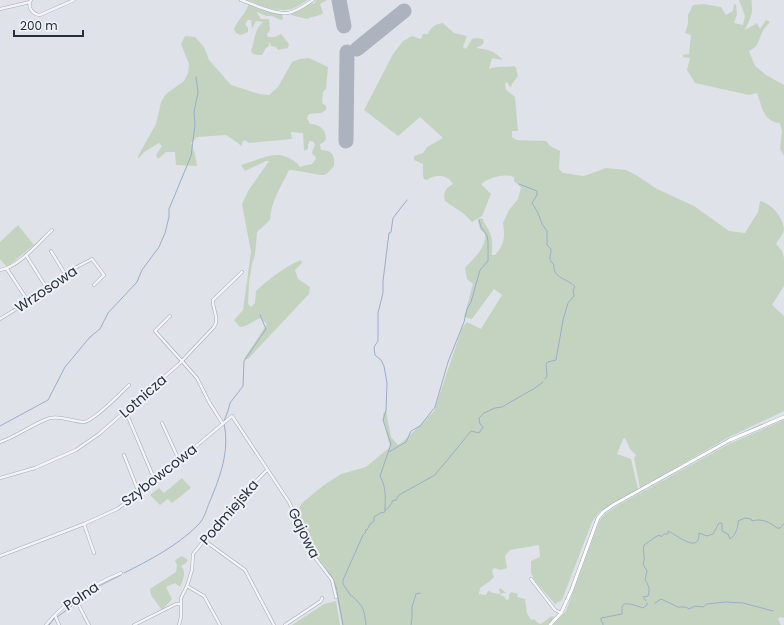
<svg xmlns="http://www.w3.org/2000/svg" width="784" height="625" viewBox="0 0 784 625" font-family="Poppins,sans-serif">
<rect width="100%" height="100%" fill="#dfe2e9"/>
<g fill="#c4d3c0">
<path d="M247 0H308C302 3 296 8 291 9 275 13 261 5 247 0Z"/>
<path d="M316 0H327L320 4 323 13C318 17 312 16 307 19L291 15V13L309 4 315 3Z"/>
<path d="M739 0H752C751 2 752 4 752 7 753 15 748 23 745 30L757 23 760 29 766 20 770 22C767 26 763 29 762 33 757 43 760 45 749 51L755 66 766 75 784 85V156L780 149 782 131 780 123C763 122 762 106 757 93L749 95 695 83 687 70 690 58 683 57V55L689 54 691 35 685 33 688 24V15L693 5 704 4 721 7 726 15 733 11 734 4 736 5 737 14 734 23 743 25 745 16Z"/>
<path d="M249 3 282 14 283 19 281 20 272 16H266L257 12V13L261 19H269L270 30 267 34 268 37H275L281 34 289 44 288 48 278 50 276 47 271 46 269 42V46L266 48 262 55H258L253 54 251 51C255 40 254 30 263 22L256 21 252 29 251 20H248L245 24 248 28V32L241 35 236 33 234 29C238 19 246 14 249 3Z"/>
<path d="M443 23 454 33 467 36 463 47 466 49 472 39 476 38 483 39 484 42 482 45 476 48C490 50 492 50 502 59V60L492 58 489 69C499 65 505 68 514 66L516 68 518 76 512 84 511 87H510L507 82 505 84 506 90 515 97 518 131H512V137L517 140 546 141 550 146 560 151 559 169 563 173 584 176 606 168 626 170 636 175 657 189 694 206 729 231 745 233 758 212 760 201C771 203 784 218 784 230 783 235 778 240 776 244L782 251 784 258V286L772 305 784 316V411L729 437 640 488 634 458 636 455 630 449 625 438 623 439 617 454 631 459 638 489 599 512 592 522 562 600 555 604 535 581 531 573V561L540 557 539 545 510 550 505 556 507 568 501 570 494 568 492 571 494 577 490 581 480 588 479 594 486 595 488 591H489L493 593 500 594V592L499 590 500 588 505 592 506 593H502L500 595 505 597 506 600 509 599V595L511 592 518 594 517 597 525 599 527 613 531 620 534 619 538 623 541 624 552 616 554 618 548 625H342L333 579 315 556 306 537 308 536H307L296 513 302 503 324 485 341 474 366 467 390 447 383 419V413L386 411 391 437 398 445 406 439 434 411 462 328 467 322 481 329 502 295 494 289 472 319 464 317 473 284 467 279 465 268C474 257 486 249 485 234L480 229 478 220 480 218 483 219C484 224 487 226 489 231 493 238 492 247 492 255H495C505 244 505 237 503 223L509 210 518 199 521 187 514 181V177C504 173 490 177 481 184L491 194 482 216 472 222 464 214 445 201C443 193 445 188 453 184 448 174 435 174 427 180L424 179 423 176V164L414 160V156L423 153 427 147 443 138 420 117 398 136 364 110 393 54 403 41 412 36 421 39 423 34H428C431 27 435 24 443 23Z"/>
<path d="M185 36 195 37 204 47 209 60 231 85 259 94 269 95 278 87 292 62 300 59 309 58 328 67 326 89 323 92 322 103 326 106V110L321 113 309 114 307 118 310 124C319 124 326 129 326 139L323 143 320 144 321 150C332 150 335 155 334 166 331 169 328 174 324 175 322 176 296 170 289 170 281 187 271 201 270 220L257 232 255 255 252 264 249 282 248 304 251 307 255 303 256 291C269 279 284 267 301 260L302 263 295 270 298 279 310 287 309 294 248 359H244L267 324 260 318 245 326 240 327 234 320 243 310 251 252 242 204 248 191 269 161H266L245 171 241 165C264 159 278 146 299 165V167L312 164 316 159 315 156 313 155 312 152 315 145 314 142 310 141 308 144V149L304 151 303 133 291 132 292 139 249 143 245 140 242 142V147L238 143 226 135 197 137 191 143 195 154 197 166 176 165 175 152H166L158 159 156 155 162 146 159 143 144 152 138 159V156L156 124 161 102 166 94 184 81 188 73 189 64 181 44Z"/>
<polygon points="18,225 34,245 7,267 0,259 0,242"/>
<path d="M784 420V618L780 617 778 619 781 625H553L566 611 598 525C601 516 607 513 615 507L731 443Z"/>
<polygon points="182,478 191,488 172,503 168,499 160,505 150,495 159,488 164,493"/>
<path d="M182 556 188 560 186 563 181 566C187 572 183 580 180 587L175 583 166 587 172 599 162 610 151 595 150 589 176 572 177 565 175 560Z"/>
<polygon points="336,601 340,625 292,625 324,604"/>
</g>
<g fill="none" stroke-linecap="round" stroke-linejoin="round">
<g stroke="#99aeca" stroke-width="1">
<path d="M519 184 537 191V195L532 203 538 213 542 224 547 231V245L551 249C551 259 547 257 554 265 552 278 569 279 575 287L573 290 574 296 568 303 563 320 556 360 548 362 546 364 547 376 545 379"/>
<polyline points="224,421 228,411 230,403 243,386 244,361 266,329 260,315"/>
<polyline points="0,426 48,400 65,367 90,337 100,329 108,313 137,282 142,270 159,247 165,233 169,217 169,209 191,156 195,125 194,112 198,92 196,77"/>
<polyline points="389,452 406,442 411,431 420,426 435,407 448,362 464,322 467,309 471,302 480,270 488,261 488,242 487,235 481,227 479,220"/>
<polyline points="385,510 388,508 392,503 392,501 396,500 399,495 435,475 437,472 445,463 471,431 479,433 483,427 480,424 479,418 484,413 495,408 502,407 535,388 543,382"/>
<polyline points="324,568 330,574"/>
<path d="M124 573C150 560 177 546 198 525 205 518 206 510 210 501 220 477 230 451 224 424"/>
<polyline points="330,574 333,579 337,590"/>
<polyline points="337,592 343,625"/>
<path d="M351 596 343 584V580L363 535 366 532 365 530H367L370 524 374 521V517L380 513 385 512C385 498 387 489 380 476L391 444 383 420 386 411 387 383 384 366 381 360 375 355 374 347 378 341V313L383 293V281L389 233 391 232 393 218 407 200"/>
<path d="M352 596C364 607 364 609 366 625"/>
<polyline points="77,599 85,593 121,575"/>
<path d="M646 601 643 597 648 596C650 590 649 585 645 580L647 571 643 564C646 557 642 552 644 545L657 536 660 535 661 537 664 534H668V531C674 533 693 550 698 540 699 538 699 535 699 533L707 536 713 534 719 523H722V531L728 534 730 539C735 536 739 526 738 521L745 518 751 519 752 521C761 518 770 522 777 528H780L784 524"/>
<polyline points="655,603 661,599 678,607 686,607 689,609 695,606 703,607 707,604 725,602 743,603 773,611"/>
<polyline points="57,617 71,607 75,601"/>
<polyline points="49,625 54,619"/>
<polyline points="411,625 412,618 412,607 416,594 420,593"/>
<path d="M603 625V623L601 621V618L622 614V607L624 604C631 603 636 606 643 608L647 605V603"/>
</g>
<g stroke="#acb2be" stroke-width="15">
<polyline points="339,0 344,26"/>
<polyline points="357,49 404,11"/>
<polyline points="346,141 347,52"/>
</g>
<g stroke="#a4a9b3" stroke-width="3.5">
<g id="minor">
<path d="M31 0C27 7 32 14 40 15L74 0"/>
<path d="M241 0C253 4 275 15 287 13 297 12 305 5 313 0"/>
<polyline points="0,9 30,2"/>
<polyline points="51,251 65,274"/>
<polyline points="26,255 46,287"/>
<polyline points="7,269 28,301"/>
<path d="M0 270C19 267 38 243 52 230"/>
<polyline points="170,316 155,331 197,378 209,402 223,424"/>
<polyline points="0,319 31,300 46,287 69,271 92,259 104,275 94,285"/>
<polyline points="126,412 155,481"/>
<polyline points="162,423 179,460"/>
<path d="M0 442C18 436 32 424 50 418 61 415 72 422 84 422 94 421 121 393 129 385"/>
<polyline points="124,455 139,493"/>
<path d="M0 478 35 468 53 460 76 450 99 434 179 364 214 327C220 318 212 309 213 300L242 272"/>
<polyline points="84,524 94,553"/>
<polyline points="205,541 245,570 274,625"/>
<polyline points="0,556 84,524 117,509 144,490 232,416 289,502 316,559 332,580 336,597"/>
<polyline points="531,579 555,610 561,613"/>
<polyline points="187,586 204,596 220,625"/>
<polyline points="75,598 89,625"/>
<polyline points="55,615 59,625"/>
<path d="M46 625C66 600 92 585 121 573"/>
<polyline points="134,625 176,604 181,604"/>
<polyline points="179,625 181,617 181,598 187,586 192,570 193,554 235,503 267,470"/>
<polyline points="285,625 321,601 322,598"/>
</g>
</g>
<g stroke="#9ea6b5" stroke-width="4">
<polyline id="major" points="550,625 561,613 572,589 598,518 603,512 613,505 730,440 784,417"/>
</g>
<use href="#minor" stroke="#f2f4f7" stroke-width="2.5"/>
<use href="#major" stroke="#fff" stroke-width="3"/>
</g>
<g text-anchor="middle" stroke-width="4" stroke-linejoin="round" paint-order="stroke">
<g font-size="14" fill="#272f41" stroke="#eff2f6">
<text transform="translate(46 289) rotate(-34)" y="5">Wrzosowa</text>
<text transform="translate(143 396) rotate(-41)" y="5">Lotnicza</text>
<text transform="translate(159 475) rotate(-38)" y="5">Szybowcowa</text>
<text transform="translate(229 512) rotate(-49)" y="5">Podmiejska</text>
<text transform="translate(304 533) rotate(64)" y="5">Gajowa</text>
<text transform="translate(81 596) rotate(-34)" y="5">Polna</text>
</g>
</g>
<path d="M14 30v6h69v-6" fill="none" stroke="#272f41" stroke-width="2"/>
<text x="20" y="30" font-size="12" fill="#272f41" stroke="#eff2f6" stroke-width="3" paint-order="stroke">200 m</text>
</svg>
